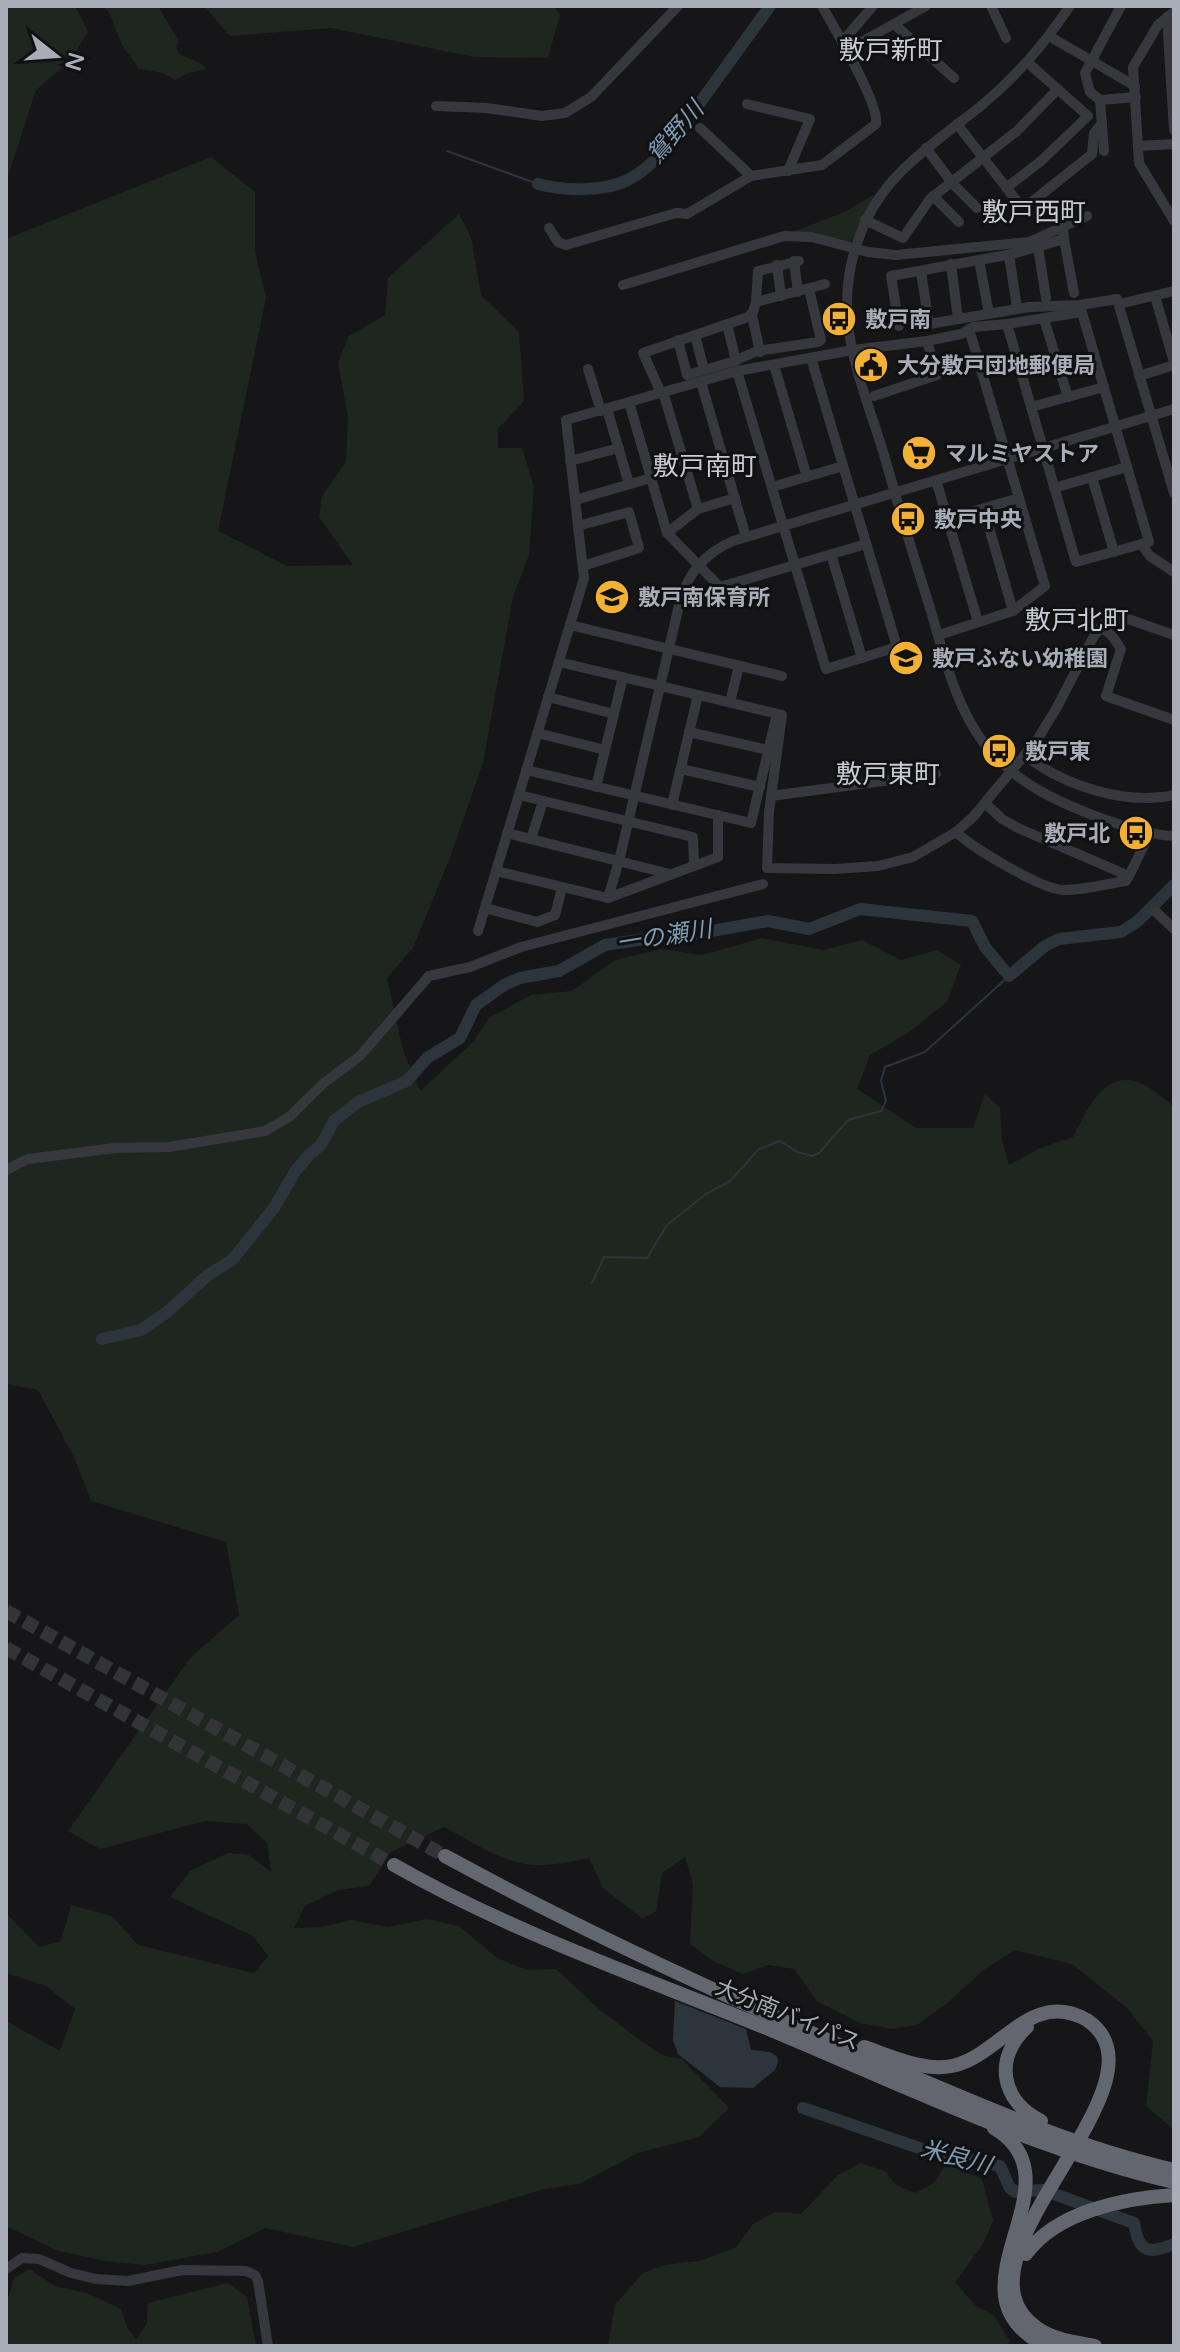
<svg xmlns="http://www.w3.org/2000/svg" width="1180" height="2352" viewBox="0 0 1180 2352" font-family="'Varela Round','Noto Sans JP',sans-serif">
<rect width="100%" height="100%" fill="#161618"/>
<g fill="#1e261f">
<polygon points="6,6 75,6 88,31 71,60 36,90 6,182"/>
<polygon points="103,6 158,6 179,42 176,46 179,54 202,64 206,69 189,73 175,80 163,73 139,69 122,45 109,12"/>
<polygon points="204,6 554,6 560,15 548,58 474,57 331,28 230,36"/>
<path d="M211 157 255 192V252L266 298 218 531 287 566 353 565 319 517 322 496 346 462 348 418 338 362 349 336 385 315 388 278 459 214 471 237 481 295 519 332 524 401 498 429V448H522L534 487 529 555 513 597 483 763 449 860 413 948 387 978 403 1050 420 1091 473 1042 489 1018 531 995 572 991 615 960 662 949 702 955 762 938 823 950 862 940 901 960 937 950 961 965 947 1002 908 1033 870 1055 857 1089 916 1128H973L985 1094 1000 1108 1002 1140 1009 1165 1040 1148 1073 1137C1090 1104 1108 1062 1150 1088 1159 1094 1167 1100 1174 1108V2130L1146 2106 1153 2041 1127 2008 1072 1964 1014 1950 985 1969 946 2004 917 2025 893 2029 860 2023 817 2001 794 1969 768 1965 743 1974 715 1962 690 1944 693 1884 685 1857 662 1873 656 1911 643 1919 603 1888 589 1858C570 1862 551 1866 532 1865 502 1863 470 1840 444 1827L391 1852 369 1886 338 1890 305 1906 294 1928 321 1927 351 1920 388 1927 427 1919 459 1926 497 1958 527 1970 556 1969 600 2010 641 2041 662 2055 682 2059 729 2108 699 2137 638 2153 579 2184 544 2189 353 2247 265 2228 217 2252 145 2265 105 2261 56 2250 6 2226V2021L60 2051 75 2009 46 1986 6 1973V1913L39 1947 61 1941 71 1905 112 1916 138 1945 254 1973 268 1956 253 1936 170 1897 190 1871 228 1853 249 1855 271 1872 267 1843 247 1824 205 1821 100 1849 68 1831 190 1658 239 1615 226 1542 91 1501 74 1457 38 1390 6 1384V239Z"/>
<polygon points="875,194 851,242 793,232 844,212"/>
<polygon points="860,2163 885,2171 896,2185 915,2193 934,2183 946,2164 982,2179 993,2221 983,2244 955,2282 975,2305 994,2316 1010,2341 1007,2346 608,2346 615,2305 643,2273 664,2265 699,2261 737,2247 753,2224 775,2212 801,2214 838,2175"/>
<polygon points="29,2269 55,2286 87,2293 121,2309 128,2329 136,2339 147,2323 148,2303 228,2283 247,2297 256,2346 6,2346 6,2297 9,2296 14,2278"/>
</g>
<polygon fill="#2c353c" points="675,2001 746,2029 751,2050 770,2052 777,2056 778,2062 775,2070 753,2088 720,2087 678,2054 673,2040"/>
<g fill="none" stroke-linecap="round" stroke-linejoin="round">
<g stroke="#2c353c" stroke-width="2">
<polyline points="447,151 538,184"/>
<polyline points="592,1283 604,1257 647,1258 667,1225 706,1194 730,1181 759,1149 780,1141 797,1152 812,1156 819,1153 848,1120 881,1111 886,1101 881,1081 885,1067 925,1052 1009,976"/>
</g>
<g stroke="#2c353c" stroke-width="12">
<path d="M538 184C564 191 603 192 628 180 660 163 682 129 702 100 724 69 748 37 770 6"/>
<polyline points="102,1339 141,1330 166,1313 208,1275 232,1260 274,1208 296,1170 309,1155 321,1145 334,1121 358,1102 407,1081 427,1058 460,1038 476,1005 504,985 520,978 559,971 605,945 659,937 678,937 768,921 809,929 860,909 972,921 985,947 1009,976 1045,946 1059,939 1121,932 1138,921 1174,885"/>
<path d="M803 2108 922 2149 1000 2166 1010 2188 1016 2192 1043 2190 1134 2223C1139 2252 1147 2255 1174 2244"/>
</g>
<g stroke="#333438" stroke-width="14" stroke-dasharray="14 7" stroke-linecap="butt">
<polyline points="6,1611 445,1856"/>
<polyline points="6,1648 394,1865"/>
</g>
<g stroke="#37383d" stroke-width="10">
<polyline points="991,6 1006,38"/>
<path d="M1070 6C1045 43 1016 77 982 105 934 144 882 174 860 235 849 263 845 293 848 324 853 369 872 414 885 458 899 508 914 558 930 608 944 654 954 703 983 742 996 759 1014 775 1032 786 1063 806 1138 835 1174 836"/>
<polyline points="1121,6 1085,73 1090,92 1100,100 1136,97"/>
<polyline points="1174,12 1158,25 1133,67 1139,163 1174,221"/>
<polyline points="1167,17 1174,130"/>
<polyline points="894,24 954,78"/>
<polyline points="1049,36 1135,86"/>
<polyline points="842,42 873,6"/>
<polyline points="847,50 926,6"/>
<polyline points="1100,100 1104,151"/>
<polyline points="747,104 810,119 788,171"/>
<polyline points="436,106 487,108 542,116 565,113 591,97 678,6"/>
<polyline points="957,124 1023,209 1092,154 1094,133 1102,123"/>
<polyline points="700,128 751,176"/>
<polyline points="1139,146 1174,144"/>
<polyline points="926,148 953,184 977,208"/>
<polyline points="1006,188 1041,161 1088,116 1027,62"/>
<polyline points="933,196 959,222"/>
<polyline points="865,220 903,238 930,199 1017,131 1058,89"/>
<path d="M549 228 558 242 566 245 676 213 687 214 751 176 822 165 876 124C880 105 834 27 822 6"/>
<polyline points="1064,239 1074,293"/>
<polyline points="1038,247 1046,298"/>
<polyline points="1009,255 1017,308"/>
<polyline points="979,260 989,314"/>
<polyline points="794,261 798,292"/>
<polyline points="951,264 958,319"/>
<polyline points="777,265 781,296"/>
<polyline points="921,272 929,324 1029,307 1080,305 1117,299 1174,493"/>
<polyline points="623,285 784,236 812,237 868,252 896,255 1029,242 1087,216"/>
<polyline points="1155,296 1174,362"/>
<polyline points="756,302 758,271 799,261"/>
<polyline points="1119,304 1174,291"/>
<polyline points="752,315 760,352"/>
<polyline points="1044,319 1068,397"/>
<polyline points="727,324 736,361"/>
<polyline points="1007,324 1076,562 1149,542 1081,309"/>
<polyline points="899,326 891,276 1012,254 1064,239 1063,228"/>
<polyline points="695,335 704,370"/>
<polyline points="678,340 687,375 732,362 757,351 818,342 821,340 809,289"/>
<polyline points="774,365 807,477"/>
<polyline points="588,369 601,411"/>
<polyline points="737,371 826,669 897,647 811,358"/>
<polyline points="1139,376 1174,365"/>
<polyline points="701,382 746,537"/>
<polyline points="663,392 698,509"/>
<polyline points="661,393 643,353 748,317 753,312 756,302 825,284"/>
<polyline points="874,396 937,375 927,341"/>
<polyline points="629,402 667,533 720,587 866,544"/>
<polyline points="1031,407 1104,387"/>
<polyline points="607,409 629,484"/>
<polyline points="570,461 619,448"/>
<polyline points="1092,477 1114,552"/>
<polyline points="936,480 978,622"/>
<polyline points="772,487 843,466"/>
<polyline points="1054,488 1127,467"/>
<polyline points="575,500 651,478"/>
<polyline points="984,510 1013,611"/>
<polyline points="947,519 1019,498"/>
<polyline points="578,526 629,512 639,548 583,566"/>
<polyline points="667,533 698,509 735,498"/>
<polyline points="1141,544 1150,556 1174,572"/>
<polyline points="831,554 862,658"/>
<polyline points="570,625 782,676"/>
<polyline points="1101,626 1113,637 1121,649 1106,696 1174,720"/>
<polyline points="942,634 1013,611 1045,586 969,329"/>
<polyline points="559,662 782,715 769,812 767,868 835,869 878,866 913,857 956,832 973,817 1037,740 1056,709 1094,636 1107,621 1125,618 1174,635"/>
<polyline points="548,697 614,714"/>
<polyline points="730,702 739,666"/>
<polyline points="689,732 768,750"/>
<polyline points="537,733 605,750"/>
<path d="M1025 755C1062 785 1126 806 1174 795"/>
<polyline points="681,769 760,787"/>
<polyline points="526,770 751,823 777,714"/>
<polyline points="596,787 623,677"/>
<polyline points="519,795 693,837 694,866"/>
<polyline points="771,796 936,774"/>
<polyline points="985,803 1002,819 1018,828 1129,876 1150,833"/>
<polyline points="672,805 698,695"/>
<path d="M956 832C973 848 1042 890 1064 890 1084 890 1106 884 1126 881L1129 876"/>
<polyline points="507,833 670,874"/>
<polyline points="531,839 543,801"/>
<polyline points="496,871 608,898 718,857 718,815"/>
<path d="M608 898 619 861 681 597C690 571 707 552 733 541L1174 409"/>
<polyline points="485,908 537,922 555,915 562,888"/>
<polyline points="1156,912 1174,929"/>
<polyline points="478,931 584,578 566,420 737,371 853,350 927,341 961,334 973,327 1007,324 1082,312"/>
<polyline points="6,1170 28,1159 115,1148 169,1147 265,1131 289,1117 325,1082 360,1056 429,976 470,967 521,947 763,884"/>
<polyline points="6,2269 22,2258 39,2259 71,2273 96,2279 128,2281 182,2270 246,2271 255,2275 258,2281 268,2346"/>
</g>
<g stroke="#63666e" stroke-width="14">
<path d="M445 1856C588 1934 734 2001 884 2064 978 2104 1074 2147 1174 2170"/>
<path d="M394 1865C513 1933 645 1978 771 2030 901 2084 1037 2151 1174 2182"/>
<path d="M1027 2027C994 2058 1000 2100 1041 2121"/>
<path d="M864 2047C891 2056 924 2072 952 2066 1002 2055 1030 1988 1087 2020 1180 2083 938 2259 1037 2328 1054 2340 1075 2342 1095 2346"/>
<path d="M994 2128C1086 2183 937 2294 1047 2346"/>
<path d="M1026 2254C1057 2211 1125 2198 1174 2195"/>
<polyline points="1015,2316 1031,2337"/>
</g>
</g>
<defs>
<g id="bus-disc" transform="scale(1.8)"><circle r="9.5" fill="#f2b134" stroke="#111113"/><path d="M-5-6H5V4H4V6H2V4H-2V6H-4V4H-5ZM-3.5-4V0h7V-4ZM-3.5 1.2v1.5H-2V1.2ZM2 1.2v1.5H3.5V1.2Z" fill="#111"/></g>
<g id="civic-disc" transform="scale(1.8)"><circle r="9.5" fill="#f2b134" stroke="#111113"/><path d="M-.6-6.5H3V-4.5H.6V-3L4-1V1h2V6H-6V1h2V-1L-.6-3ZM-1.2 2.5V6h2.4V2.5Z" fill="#111"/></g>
<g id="supermarket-disc" transform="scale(1.8)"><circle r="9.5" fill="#f2b134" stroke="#111113"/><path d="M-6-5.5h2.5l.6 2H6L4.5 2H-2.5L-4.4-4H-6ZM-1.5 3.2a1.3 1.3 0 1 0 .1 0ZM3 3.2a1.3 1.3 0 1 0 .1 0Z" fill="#111"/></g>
<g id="school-disc" transform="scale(1.8)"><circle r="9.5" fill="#f2b134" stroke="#111113"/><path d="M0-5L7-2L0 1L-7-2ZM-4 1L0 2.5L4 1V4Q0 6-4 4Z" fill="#111"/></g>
</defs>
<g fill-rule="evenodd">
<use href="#bus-disc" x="839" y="319"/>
<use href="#civic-disc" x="871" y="365"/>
<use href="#supermarket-disc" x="919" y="453"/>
<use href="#bus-disc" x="908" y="519"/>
<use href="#school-disc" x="612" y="597"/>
<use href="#school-disc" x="906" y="658"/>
<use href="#bus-disc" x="999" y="751"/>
<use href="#bus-disc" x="1136" y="833"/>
</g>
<g text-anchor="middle" stroke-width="6" stroke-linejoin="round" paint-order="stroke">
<g font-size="22" font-weight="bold" fill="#a8adb8" stroke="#111113" text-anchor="start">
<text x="865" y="327">敷戸南</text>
<text x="897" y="373">大分敷戸団地郵便局</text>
<text x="945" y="461">マルミヤストア</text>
<text x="934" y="527">敷戸中央</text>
<text x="638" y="605">敷戸南保育所</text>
<text x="932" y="666">敷戸ふない幼稚園</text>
<text x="1025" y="759">敷戸東</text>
<text x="1110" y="841" text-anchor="end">敷戸北</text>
</g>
<g font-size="22" fill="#a8adb8" stroke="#111113">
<text transform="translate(788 2014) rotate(22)" y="8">大分南バイパス</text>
</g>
<g font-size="24" font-style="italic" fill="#7f9bb3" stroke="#111113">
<text transform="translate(675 132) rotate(-49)" y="8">鴛野川</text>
<text transform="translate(664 936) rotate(-9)" y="8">一の瀬川</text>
<text transform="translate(956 2157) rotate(15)" y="8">米良川</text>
</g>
<g font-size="26" fill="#c9ccd4" stroke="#111113">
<text x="891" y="59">敷戸新町</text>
<text x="1034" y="221">敷戸西町</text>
<text x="705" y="475">敷戸南町</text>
<text x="1077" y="629">敷戸北町</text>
<text x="888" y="783">敷戸東町</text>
</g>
</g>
<rect width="1180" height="2352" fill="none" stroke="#a8adb8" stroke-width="16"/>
<g transform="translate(56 56) rotate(107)" stroke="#111113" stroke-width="6" paint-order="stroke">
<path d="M0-6L14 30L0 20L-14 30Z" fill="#a8adb8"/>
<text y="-12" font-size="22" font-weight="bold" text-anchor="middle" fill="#a8adb8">N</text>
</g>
</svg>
